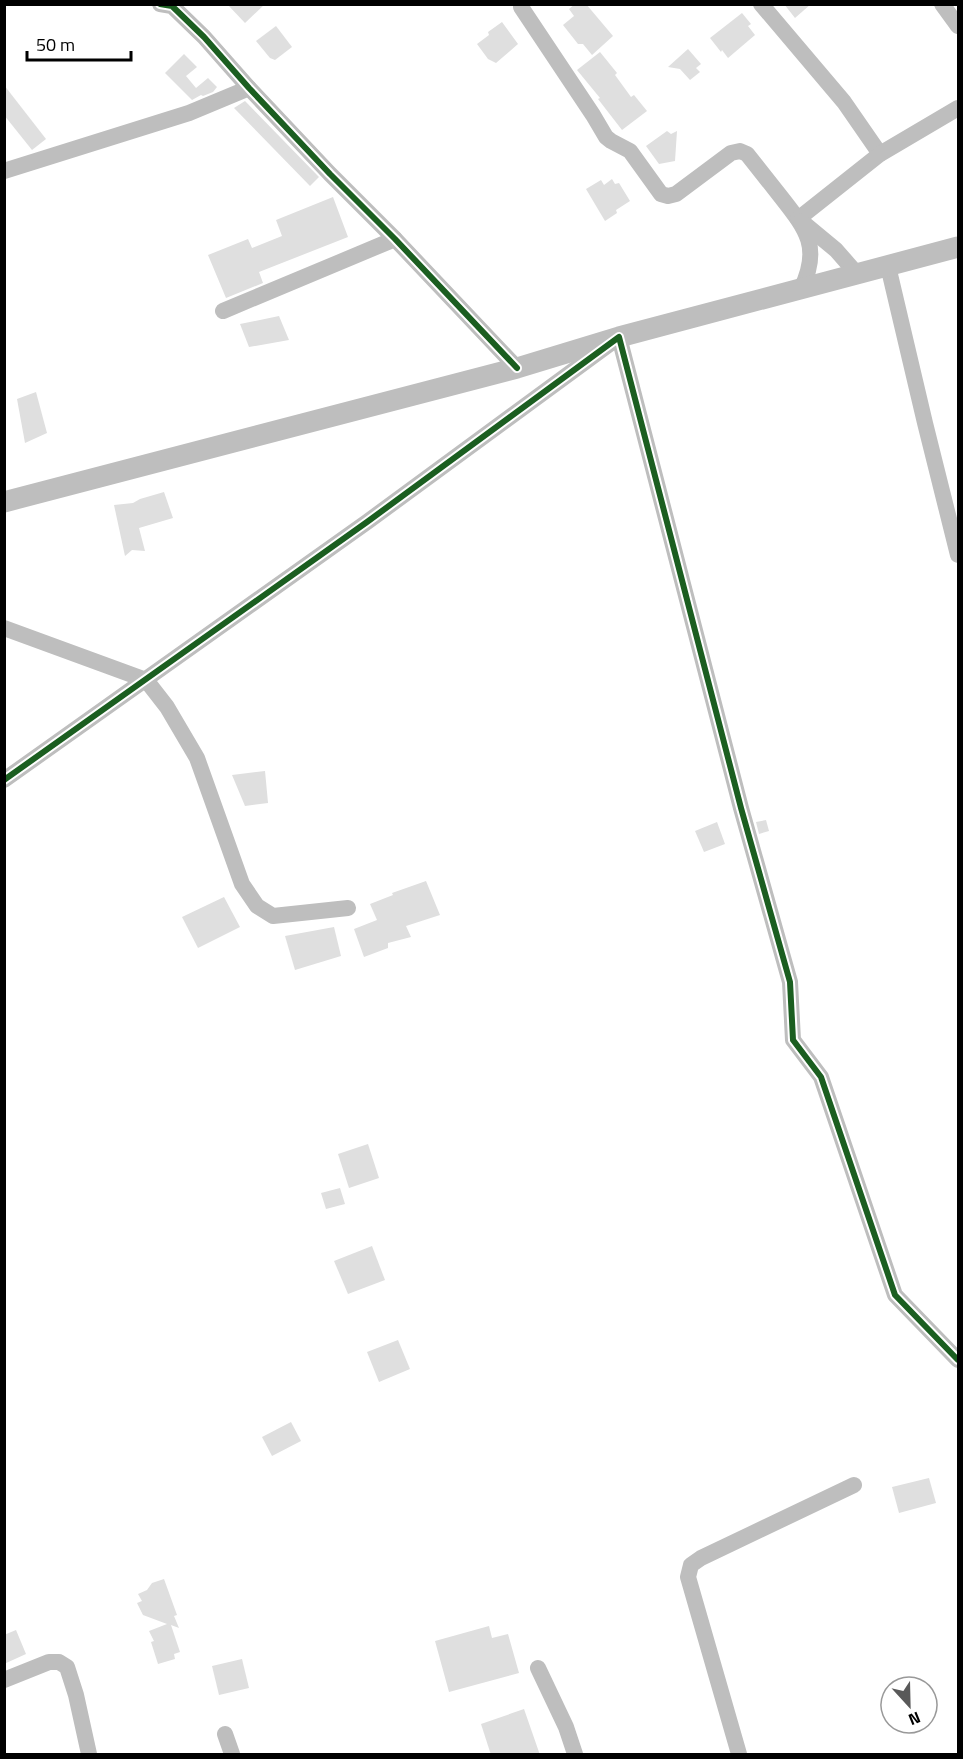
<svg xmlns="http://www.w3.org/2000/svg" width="963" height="1759" viewBox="0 0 963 1759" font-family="'Titillium Web',sans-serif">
<rect width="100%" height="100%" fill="#fff"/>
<g fill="#dfdfdf">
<polygon points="227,4 265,4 245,23"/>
<polygon points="575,4 586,4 613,36 592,55 583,44 578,44 563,25 574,16 569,9"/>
<polygon points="784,4 811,4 795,18"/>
<polygon points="742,13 751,24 748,26 755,35 728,58 722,50 721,52 710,38"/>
<polygon points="502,22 518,44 496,63 488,59 477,44 489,35 488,32"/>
<polygon points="276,26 292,47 275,60 270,58 256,41"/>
<polygon points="688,49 701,64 696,68 700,72 690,80 680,69 668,67"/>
<polygon points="600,52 617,73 615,75 631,97 634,95 647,111 622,130 598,99 600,98 577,70"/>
<polygon points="184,54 197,67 186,76 196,88 208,78 217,87 213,92 203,96 201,95 192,100 165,73"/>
<polygon points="4,85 46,139 32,150 4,115"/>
<polygon points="245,101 319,177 310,186 234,108"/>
<polygon points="667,131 671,134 677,131 675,161 659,164 646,146"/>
<polygon points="612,179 615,184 619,183 630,201 616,210 617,213 605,221 586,189 601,180 604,185"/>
<polygon points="333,197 348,237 259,272 263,283 226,298 208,255 248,239 252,248 282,236 276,220"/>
<polygon points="279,316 289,340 249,347 240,324"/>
<polygon points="36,392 47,433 25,443 17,399"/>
<polygon points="164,492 173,518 139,528 145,551 132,550 125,556 114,505 133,503 140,499"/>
<polygon points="265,771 268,803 245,806 232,775"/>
<polygon points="766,820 769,831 759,834 756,822"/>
<polygon points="717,822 725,844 704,852 695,831"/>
<polygon points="426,881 440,915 406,926 411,937 388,943 388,948 364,957 354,929 377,920 370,904 393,895 392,893"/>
<polygon points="224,897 240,927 198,948 182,917"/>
<polygon points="334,927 341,956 295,970 285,936"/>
<polygon points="368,1144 379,1178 349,1188 338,1154"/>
<polygon points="340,1188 345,1204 326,1209 321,1193"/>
<polygon points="372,1246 385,1280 348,1294 334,1261"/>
<polygon points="398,1340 410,1369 379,1382 367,1352"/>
<polygon points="291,1422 301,1441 272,1456 262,1437"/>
<polygon points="929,1478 936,1503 899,1513 892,1487"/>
<polygon points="164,1579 177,1615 174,1616 179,1628 171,1625 180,1652 174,1654 175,1659 158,1664 151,1642 154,1641 149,1631 167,1624 143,1615 137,1603 142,1601 138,1594 147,1590 152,1583"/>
<polygon points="489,1626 492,1638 508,1634 519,1673 449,1692 435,1641"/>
<polygon points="16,1630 26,1654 4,1664 4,1635"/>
<polygon points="242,1659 249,1688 219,1695 212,1666"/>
<polygon points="524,1709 540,1755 491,1755 481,1724"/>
</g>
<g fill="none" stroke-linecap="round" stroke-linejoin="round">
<g stroke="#bebebe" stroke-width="16">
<polyline points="160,4 172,6 204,37 249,88 330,174 395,239 517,368"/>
<polyline points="761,4 844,102 880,154"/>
<polyline points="942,4 958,26"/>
<path d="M521 7 593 115 606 137 611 141 630 151 661 194 668 196 676 194 731 153 740 151 747 154C758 168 770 183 781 197 807 230 821 248 801 289"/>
<polyline points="4,171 189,113 249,88"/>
<polyline points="798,219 880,154 958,108"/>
<polyline points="801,221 836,250 857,274"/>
<polyline points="888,266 925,423 958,555"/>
<polyline points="223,311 395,239"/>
<polyline points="4,628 146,680 167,707 197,758 242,884 257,906 273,916 348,908"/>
<polyline points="4,780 367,522 619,337 741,808 790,982 793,1040 821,1077 895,1295 958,1360"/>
<polyline points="538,1668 566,1727 575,1754"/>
<polyline points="4,1680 49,1662 59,1662 67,1667 76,1695 89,1754"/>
<polyline points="225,1734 232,1754"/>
<polyline points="739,1754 688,1577 691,1565 701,1558 854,1485"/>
</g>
<polyline stroke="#bebebe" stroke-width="21" points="4,502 517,368 619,337 958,247"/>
<g stroke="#fff" stroke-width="10">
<g id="cycleway">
<polyline points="160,4 172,6 204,37 249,88 330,174 395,239 517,368"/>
<polyline points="4,780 367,522 619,337 741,808 790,982 793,1040 821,1077 895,1295 958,1360"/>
</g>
</g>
<use href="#cycleway" stroke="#1b5e20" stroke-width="6"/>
</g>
<rect width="963" height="1759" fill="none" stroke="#000000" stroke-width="12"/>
<g transform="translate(909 1705) rotate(158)"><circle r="28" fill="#ffffff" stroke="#999999" stroke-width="1.5"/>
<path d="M0-4.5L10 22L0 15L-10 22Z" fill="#595959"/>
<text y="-9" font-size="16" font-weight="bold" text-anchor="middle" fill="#000000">N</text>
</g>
<path d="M27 51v9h104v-9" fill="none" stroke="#000000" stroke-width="3"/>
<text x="36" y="51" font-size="18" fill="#000000" stroke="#ffffff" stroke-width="4.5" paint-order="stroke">50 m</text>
</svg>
